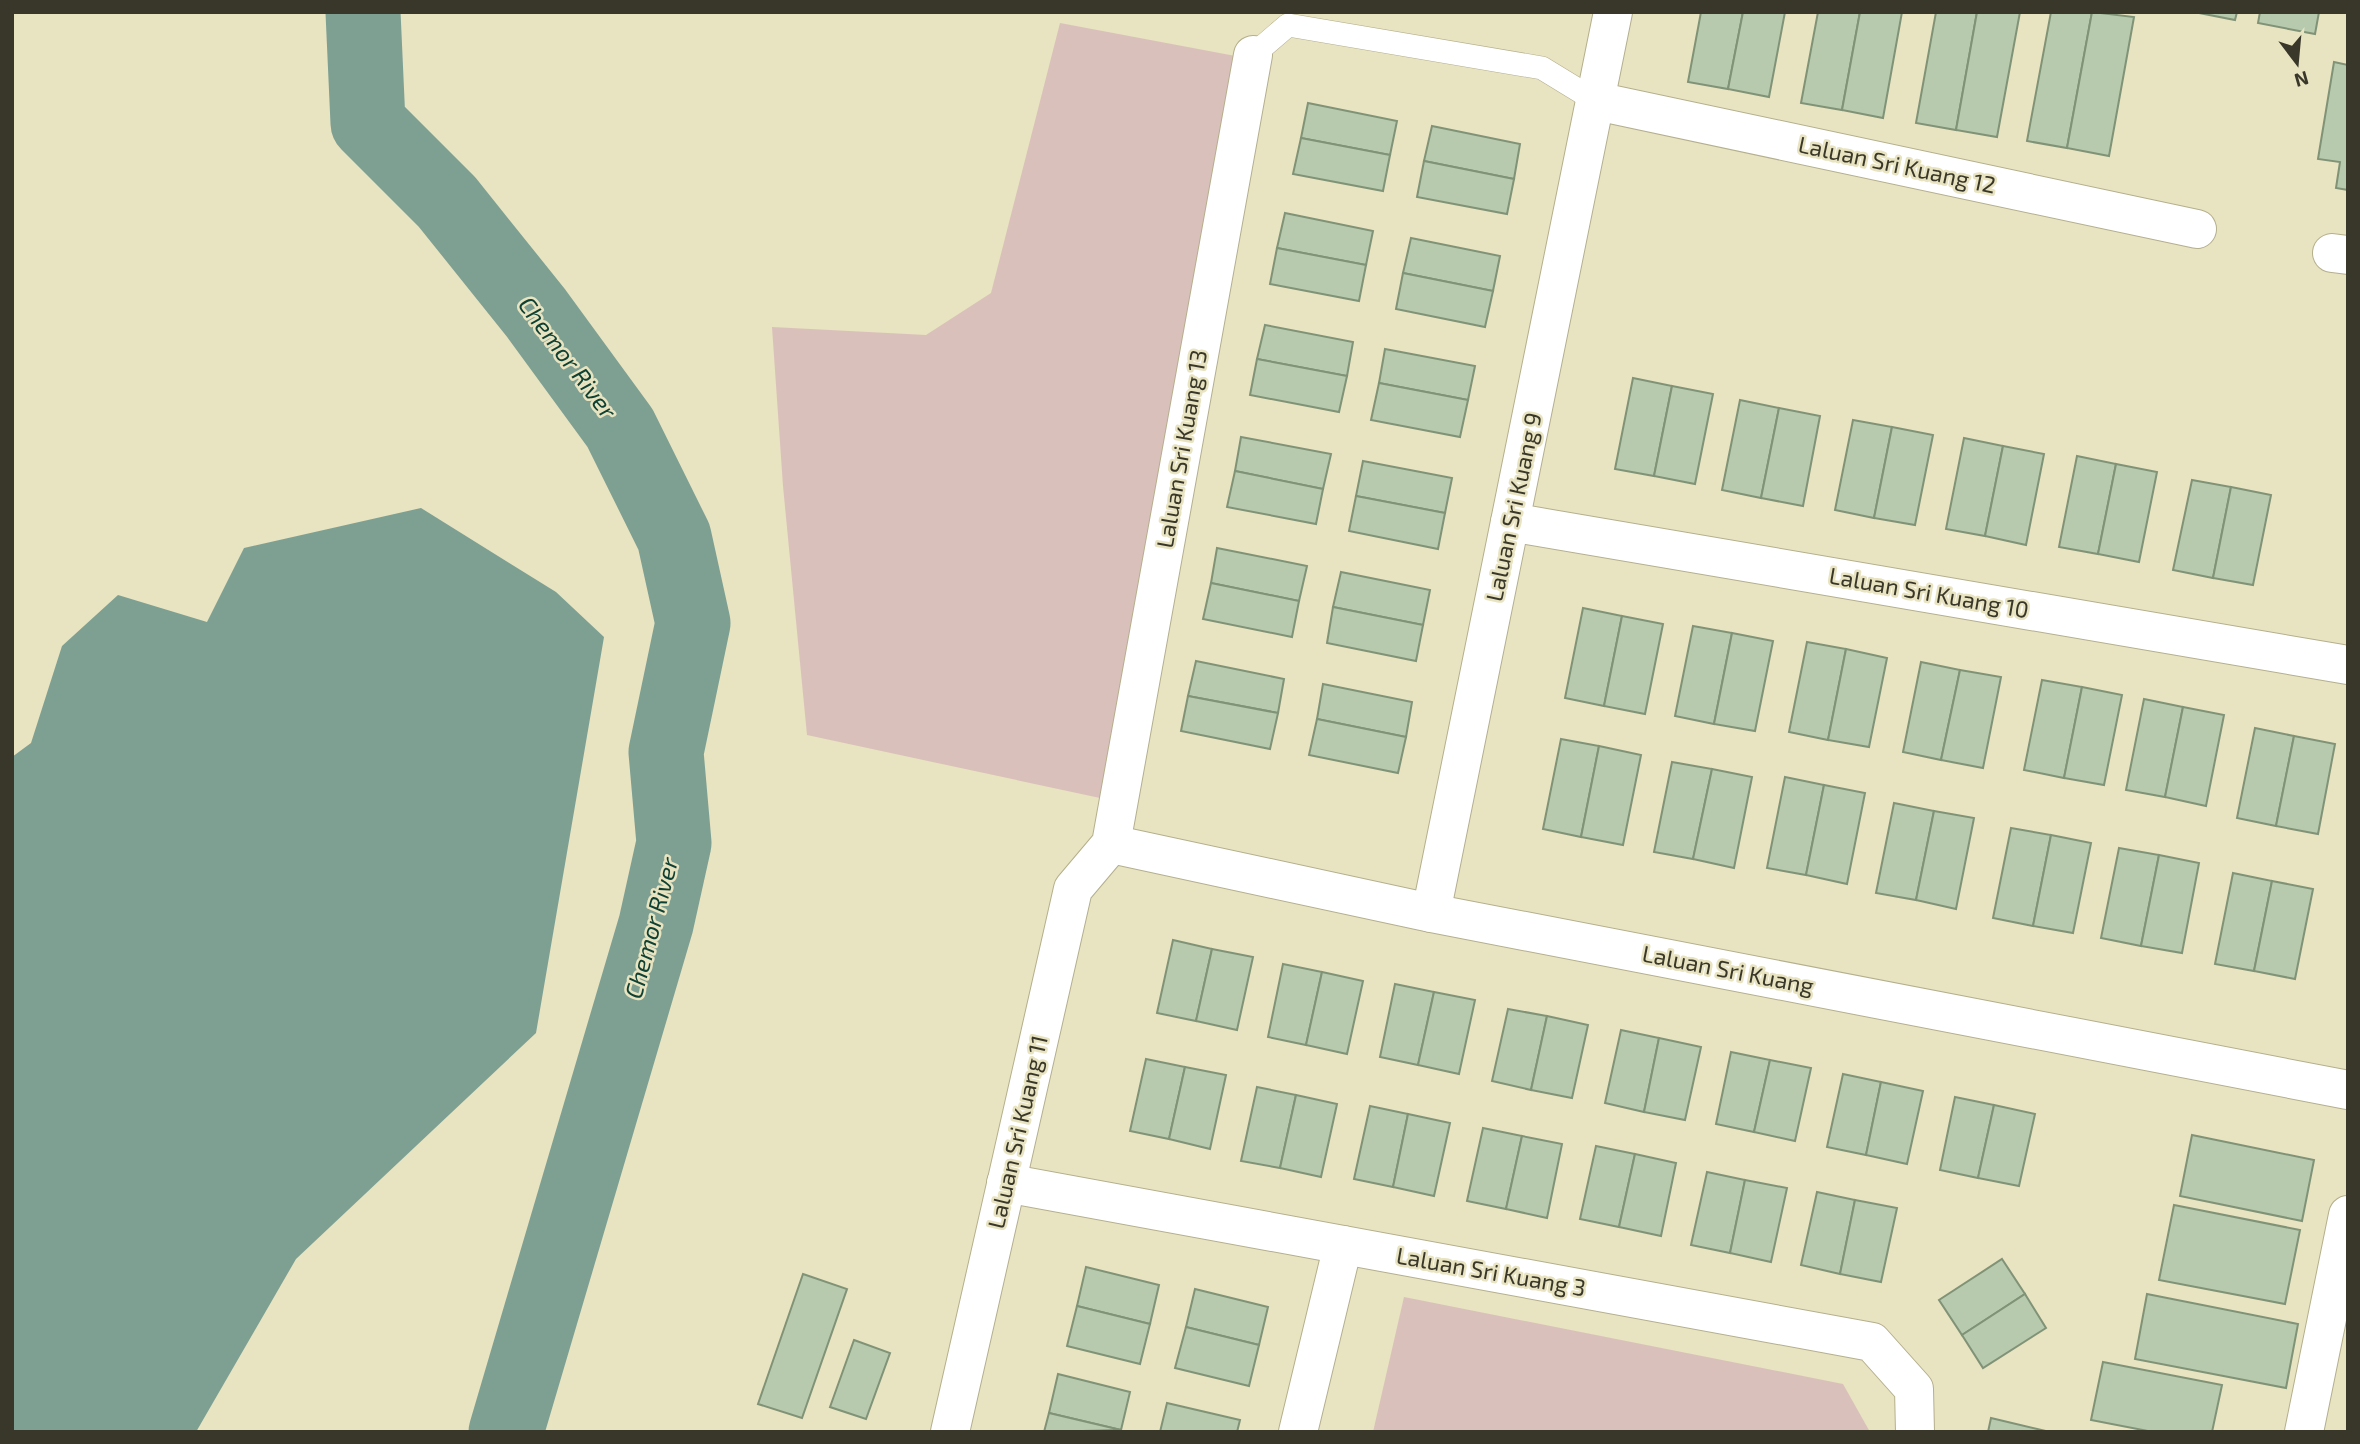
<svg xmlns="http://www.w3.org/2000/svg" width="2360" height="1444" viewBox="0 0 2360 1444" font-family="'Exo 2',sans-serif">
<rect width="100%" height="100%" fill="#e8e3c0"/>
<g fill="#dac0ba">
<polygon points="1060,23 1246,58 1114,801 807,735 783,486 772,327 926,335 991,293"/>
<polygon points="1404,1297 1843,1384 1870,1432 1373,1432"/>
</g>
<polygon fill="#7da093" points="421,508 556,592 604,637 536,1033 296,1259 196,1432 12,1432 12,757 31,743 62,646 118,595 207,622 244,548"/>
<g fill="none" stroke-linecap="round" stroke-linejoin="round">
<polyline stroke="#7da093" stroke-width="75" points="363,12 368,123 447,202 536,313 620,428 674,537 693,623 666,752 674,843 656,924 506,1432"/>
</g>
<g fill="#b7caae" stroke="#809377" stroke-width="2">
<polygon points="1701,12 1743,12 1728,89 1688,82"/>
<polygon points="1743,12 1785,12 1769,97 1728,89"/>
<polygon points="1818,12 1860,12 1842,110 1801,103"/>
<polygon points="1860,12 1902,12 1883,118 1842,110"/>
<polygon points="1936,12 1977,12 1956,130 1916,123"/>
<polygon points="1977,12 2020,12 1997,137 1956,130"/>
<polygon points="2051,12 2092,12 2067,148 2027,141"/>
<polygon points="2092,12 2134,17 2109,156 2067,148"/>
<polygon points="2194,12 2237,12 2235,20"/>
<polygon points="2260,12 2319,12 2315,34 2258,23"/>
<polygon points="2334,62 2348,65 2348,190 2336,188 2340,162 2318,159"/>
<polygon points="1308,103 1397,121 1390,155 1301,138"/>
<polygon points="1432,126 1520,144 1514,179 1424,161"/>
<polygon points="1301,138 1390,155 1383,191 1293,174"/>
<polygon points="1424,161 1514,179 1507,214 1417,197"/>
<polygon points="1285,213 1373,231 1366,265 1277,248"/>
<polygon points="1411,238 1500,256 1493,291 1403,273"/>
<polygon points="1277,248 1366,265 1359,301 1270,284"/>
<polygon points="1403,273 1493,291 1485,327 1396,309"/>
<polygon points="1265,325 1353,342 1347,376 1257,359"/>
<polygon points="1385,349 1475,366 1468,400 1379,383"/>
<polygon points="1257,359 1347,376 1339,412 1250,395"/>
<polygon points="1633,378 1672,386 1654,476 1615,469"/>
<polygon points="1379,383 1468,400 1460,437 1371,420"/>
<polygon points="1672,386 1713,394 1695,484 1654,476"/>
<polygon points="1740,400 1779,408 1761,498 1722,490"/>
<polygon points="1779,408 1820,416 1803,506 1761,498"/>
<polygon points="1853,420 1892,427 1874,518 1835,510"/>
<polygon points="1892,427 1933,435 1915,525 1874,518"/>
<polygon points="1241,437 1331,454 1323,489 1235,471"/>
<polygon points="1964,438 2003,446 1985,536 1946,529"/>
<polygon points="2003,446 2044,454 2026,545 1985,536"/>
<polygon points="2077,456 2116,464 2098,554 2059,547"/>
<polygon points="1363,461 1452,478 1445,513 1356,496"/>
<polygon points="2116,464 2157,472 2139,562 2098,554"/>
<polygon points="1235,471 1323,489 1316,524 1227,507"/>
<polygon points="2192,480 2231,487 2213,578 2173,570"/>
<polygon points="2231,487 2271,495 2253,585 2213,578"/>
<polygon points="1356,496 1445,513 1438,549 1349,531"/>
<polygon points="1217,548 1307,566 1299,601 1211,583"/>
<polygon points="1341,572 1430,590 1423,625 1333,607"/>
<polygon points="1211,583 1299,601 1292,637 1203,619"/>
<polygon points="1333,607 1423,625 1416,661 1327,643"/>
<polygon points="1583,608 1622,616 1604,706 1565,698"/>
<polygon points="1622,616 1663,624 1645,714 1604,706"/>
<polygon points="1693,626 1732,633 1714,724 1675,716"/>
<polygon points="1732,633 1773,641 1755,731 1714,724"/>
<polygon points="1807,642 1846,649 1828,740 1789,732"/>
<polygon points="1846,649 1887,658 1869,747 1828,740"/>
<polygon points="1196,661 1284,679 1278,713 1188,696"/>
<polygon points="1921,662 1960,670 1941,760 1903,752"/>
<polygon points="1960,670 2001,677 1983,768 1941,760"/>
<polygon points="2042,680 2082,687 2064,778 2024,770"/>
<polygon points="1323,684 1412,702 1406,737 1317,719"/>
<polygon points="2082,687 2122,695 2104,785 2064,778"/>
<polygon points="1188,696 1278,713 1270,749 1181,731"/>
<polygon points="2144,699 2183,707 2165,797 2126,790"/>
<polygon points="2183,707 2224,715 2206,806 2165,797"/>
<polygon points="1317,719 1406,737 1398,773 1309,755"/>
<polygon points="2255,728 2294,736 2276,826 2237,818"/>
<polygon points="2294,736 2335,744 2318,834 2276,826"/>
<polygon points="1561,739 1599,746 1581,837 1543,829"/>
<polygon points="1599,746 1641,755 1623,845 1581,837"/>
<polygon points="1672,762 1712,769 1693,859 1654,852"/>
<polygon points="1712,769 1752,777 1734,868 1693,859"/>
<polygon points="1785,777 1824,785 1806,875 1767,868"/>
<polygon points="1824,785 1865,793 1847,884 1806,875"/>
<polygon points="1894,803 1934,811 1916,900 1876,893"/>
<polygon points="1934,811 1974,818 1956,909 1916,900"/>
<polygon points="2011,828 2051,835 2033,926 1993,918"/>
<polygon points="2051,835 2091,843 2073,933 2033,926"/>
<polygon points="2119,848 2159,855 2141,946 2101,938"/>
<polygon points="2159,855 2199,863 2182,953 2141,946"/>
<polygon points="2233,873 2272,881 2254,971 2215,964"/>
<polygon points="2272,881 2313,889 2295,979 2254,971"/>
<polygon points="1173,940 1212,949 1196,1021 1157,1013"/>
<polygon points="1212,949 1253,957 1237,1030 1196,1021"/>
<polygon points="1283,964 1322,972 1306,1045 1268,1037"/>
<polygon points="1322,972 1363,981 1347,1054 1306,1045"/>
<polygon points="1395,984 1434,992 1418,1065 1380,1057"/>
<polygon points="1434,992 1475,1000 1459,1074 1418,1065"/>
<polygon points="1508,1009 1547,1016 1531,1090 1492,1081"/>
<polygon points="1547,1016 1588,1025 1572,1098 1531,1090"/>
<polygon points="1621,1030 1659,1038 1644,1112 1605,1103"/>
<polygon points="1659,1038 1701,1047 1685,1120 1644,1112"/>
<polygon points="1731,1052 1770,1060 1754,1132 1716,1124"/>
<polygon points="1146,1059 1185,1067 1169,1139 1130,1131"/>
<polygon points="1770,1060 1811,1068 1795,1141 1754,1132"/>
<polygon points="1185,1067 1226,1075 1210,1149 1169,1139"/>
<polygon points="1843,1074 1881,1082 1866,1155 1827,1147"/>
<polygon points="1881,1082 1923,1091 1907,1164 1866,1155"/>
<polygon points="1257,1087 1296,1095 1280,1168 1241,1161"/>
<polygon points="1296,1095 1337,1104 1321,1177 1280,1168"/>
<polygon points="1955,1097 1994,1105 1978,1178 1940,1170"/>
<polygon points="1994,1105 2035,1114 2019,1186 1978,1178"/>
<polygon points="1370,1106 1408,1114 1393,1187 1354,1179"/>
<polygon points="1408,1114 1450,1123 1434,1196 1393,1187"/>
<polygon points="1483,1128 1522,1136 1506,1209 1467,1201"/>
<polygon points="2192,1135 2314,1160 2302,1221 2180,1196"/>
<polygon points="1522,1136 1562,1144 1547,1218 1506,1209"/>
<polygon points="1596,1146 1635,1154 1619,1227 1580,1219"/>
<polygon points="1635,1154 1676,1163 1661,1236 1619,1227"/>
<polygon points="1707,1172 1745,1180 1730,1253 1691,1245"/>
<polygon points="1745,1180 1787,1188 1771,1262 1730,1253"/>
<polygon points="1817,1192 1855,1200 1840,1274 1801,1265"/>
<polygon points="1855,1200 1897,1208 1881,1282 1840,1274"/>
<polygon points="2174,1205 2300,1230 2285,1304 2159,1280"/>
<polygon points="2002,1259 2025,1294 1962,1335 1939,1300"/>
<polygon points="1086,1267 1159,1285 1150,1324 1077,1306"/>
<polygon points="803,1274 847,1289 802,1418 758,1404"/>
<polygon points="1195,1289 1268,1307 1259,1345 1186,1327"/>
<polygon points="2025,1294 2046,1328 1983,1368 1962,1335"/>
<polygon points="2147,1294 2298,1324 2286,1388 2135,1359"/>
<polygon points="1077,1306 1150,1324 1140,1364 1067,1346"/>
<polygon points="1186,1327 1259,1345 1249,1386 1175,1368"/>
<polygon points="854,1340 890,1353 866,1419 830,1407"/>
<polygon points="2103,1362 2222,1385 2212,1432 2153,1432 2091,1420"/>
<polygon points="1058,1374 1130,1392 1121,1430 1049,1413"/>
<polygon points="1167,1403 1240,1420 1237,1432 1160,1432"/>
<polygon points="1049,1413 1121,1430 1044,1432"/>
<polygon points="1991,1418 2050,1432 1988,1432"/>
</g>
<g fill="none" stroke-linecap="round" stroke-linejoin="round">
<g stroke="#b4af8d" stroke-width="24">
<polyline id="service" points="1253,55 1288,25 1542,68 1596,101"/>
</g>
<g stroke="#b4af8d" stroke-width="40">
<g id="minor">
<polyline points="1596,101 2197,229"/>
<polyline points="2332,253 2348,255"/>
<polyline points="1510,522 2348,665"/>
<polyline points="1111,844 1431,913 2348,1090"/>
<polyline points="1431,913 1613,12"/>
<polyline points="1006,1183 1872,1342 1914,1389 1915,1432"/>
<polyline points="950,1432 1073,889 1111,844 1253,55"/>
<polyline points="1298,1432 1343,1245"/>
<polyline points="2304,1432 2348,1215"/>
</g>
</g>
<use href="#service" stroke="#fff" stroke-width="23"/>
<use href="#minor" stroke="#fff" stroke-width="38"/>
</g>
<g text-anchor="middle" stroke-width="5" stroke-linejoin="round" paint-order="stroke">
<g font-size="23" fill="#393729" stroke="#e8e3c0">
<text transform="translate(1897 165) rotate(12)" y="8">Laluan Sri Kuang 12</text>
<text transform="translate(1182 449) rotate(-80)" y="8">Laluan Sri Kuang 13</text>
<text transform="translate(1514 507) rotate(-78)" y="8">Laluan Sri Kuang 9</text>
<text transform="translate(1929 593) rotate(10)" y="8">Laluan Sri Kuang 10</text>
<text transform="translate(1728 970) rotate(11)" y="8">Laluan Sri Kuang</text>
<text transform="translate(1018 1132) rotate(-77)" y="8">Laluan Sri Kuang 11</text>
<text transform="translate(1491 1272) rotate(10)" y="8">Laluan Sri Kuang 3</text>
</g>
<g font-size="24" font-style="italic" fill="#0e4133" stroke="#e8e3c0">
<text transform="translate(567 358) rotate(53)" y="8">Chemor River</text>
<text transform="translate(652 928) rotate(-75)" y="8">Chemor River</text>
</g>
</g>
<rect width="2360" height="1444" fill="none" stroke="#393729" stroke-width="28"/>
<g transform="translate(2297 63) rotate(164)" stroke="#e8e3c0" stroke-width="5" paint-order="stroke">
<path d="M0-5L12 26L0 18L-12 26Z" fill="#393729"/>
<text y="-10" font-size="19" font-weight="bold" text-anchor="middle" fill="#393729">N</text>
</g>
</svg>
